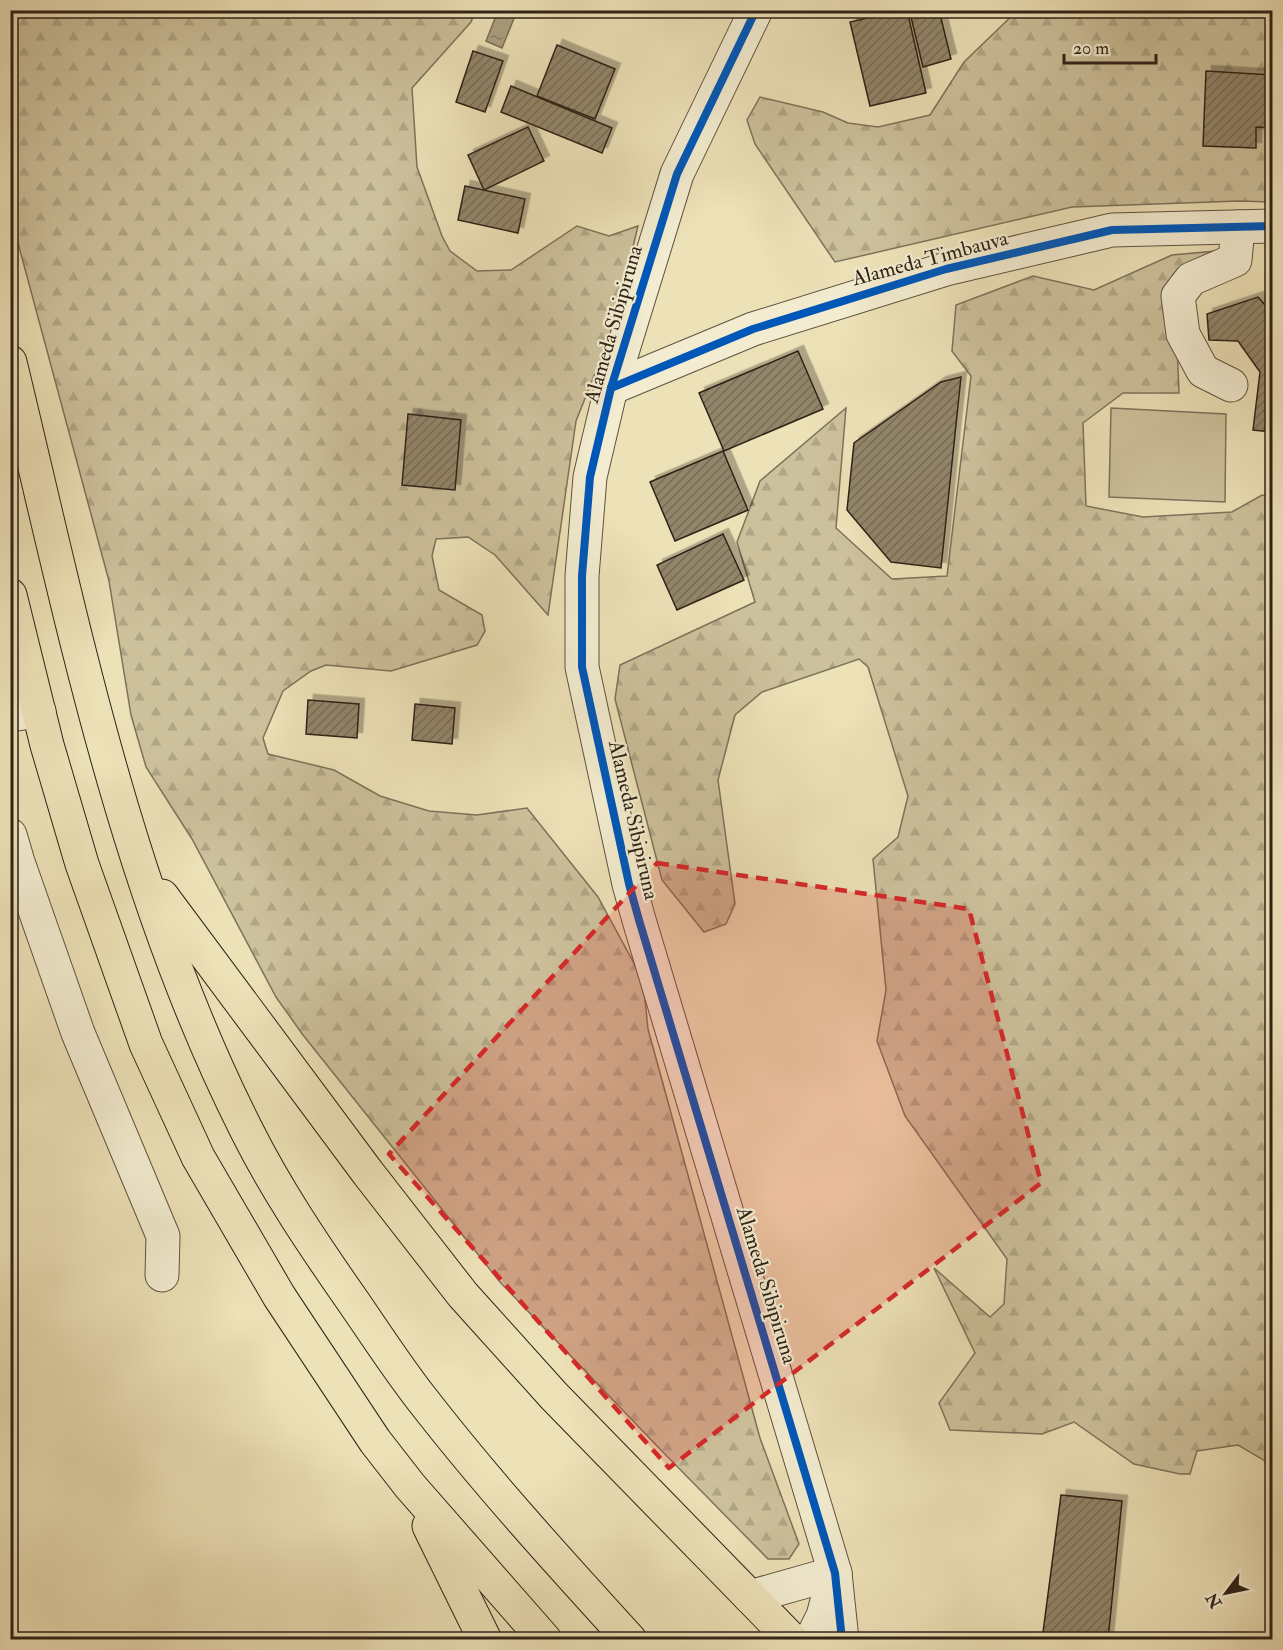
<svg xmlns="http://www.w3.org/2000/svg" width="1283" height="1650" viewBox="0 0 1283 1650" font-family="'IM FELL Double Pica',serif">
<defs>
<pattern id="forest-firs" width="22" height="20" patternUnits="userSpaceOnUse" patternTransform="scale(1.5)"><rect width="22" height="20" fill="#cdc19c"/><path d="M5 1l3.5 6h-7zM16 11l3.5 6h-7z" fill="#b0a686"/></pattern>
<pattern id="water-ripples" width="26" height="14" patternUnits="userSpaceOnUse" patternTransform="scale(1.5)"><rect width="26" height="14" fill="#aca081"/><path d="M2 4q2-2 4 0t4 0M15 11q2-2 4 0t4 0" fill="none" stroke="#8c8269"/></pattern>
<pattern id="building-hatch" width="6" height="6" patternUnits="userSpaceOnUse" patternTransform="scale(1.5)"><rect width="6" height="6" fill="#92856a"/><path d="M-1 1l2-2M0 6l6-6M5 7l2-2" fill="none" stroke="#786c56"/></pattern>
<filter id="shadow"><feDropShadow dx="5.5" dy="-5.5" stdDeviation="0" flood-color="#0004"/></filter>
</defs>
<rect width="100%" height="100%" fill="#ede1b7"/>
<filter id="stains"><feTurbulence type="fractalNoise" baseFrequency=".00333" numOctaves="4"/><feColorMatrix values="0 0 0 0 .2 0 0 0 0 .09 0 0 0 0 .02 0 0 0 .5 -.17"/></filter>
<radialGradient id="worn" r=".72"><stop offset=".6" stop-color="#630" stop-opacity="0"/><stop offset="1" stop-color="#630" stop-opacity=".3"/></radialGradient>
<polygon fill="#cdc19c" stroke="#7e725a" stroke-width="1.5" points="1111,408 1226,414 1225,502 1109,497"/>
<g fill="url(#forest-firs)" stroke="#7e725a" stroke-width="1.5">
<polygon points="10,11 475,11 471,22 412,88 417,167 442,236 450,251 477,271 511,270 577,226 609,236 638,226 614,326 576,421 548,615 495,555 468,537 436,539 432,556 439,590 482,615 485,631 477,645 391,671 326,665 311,671 283,691 263,738 268,754 334,770 380,796 429,811 477,815 527,808 598,897 643,980 648,1029 760,1438 799,1544 789,1559 768,1559 658,1447 500,1282 303,1035 276,997 192,839 146,767 131,715 109,581 11,217"/>
<polygon points="1017,11 1272,11 1272,202 1239,201 1072,207 835,262 755,144 747,120 760,97 823,112 848,123 878,127 930,115 964,62"/>
<polygon points="1217,251 1175,293 1179,393 1123,393 1083,423 1086,506 1143,517 1232,512 1262,495 1272,497 1272,1465 1238,1445 1197,1451 1190,1474 1180,1474 1134,1464 1074,1422 1042,1434 950,1430 939,1403 975,1353 934,1268 990,1317 1004,1304 1007,1259 905,1116 877,1041 886,990 873,859 898,837 908,796 868,667 859,659 762,692 735,715 718,780 735,904 726,924 704,932 662,880 615,699 620,665 755,602 737,542 760,481 846,408 836,528 892,579 947,576 971,376 952,351 956,305 1033,276 1094,290 1172,255"/>
</g>
<polygon fill="url(#water-ripples)" stroke="#7a6e57" stroke-width="1.5" points="498,11 517,11 502,48 486,41"/>
<g fill="url(#building-hatch)" stroke="#2f2217" stroke-width="1.5" filter="url(#shadow)">
<polygon points="902,10 907,10 926,93 870,106 850,22"/>
<polygon points="918,10 939,10 951,59 923,67 910,13"/>
<polygon points="557,45 615,69 595,119 537,96"/>
<polygon points="473,51 503,61 485,112 456,102"/>
<polygon points="1206,71 1272,75 1272,128 1256,127 1256,148 1203,146"/>
<polygon points="511,86 612,128 602,153 501,112"/>
<polygon points="528,127 544,161 484,190 468,155"/>
<polygon points="465,186 525,199 518,233 458,220"/>
<polygon points="1258,297 1272,313 1272,432 1253,430 1260,372 1238,341 1209,340 1207,314"/>
<polygon points="798,351 823,409 724,451 699,393"/>
<polygon points="961,377 941,568 891,562 847,510 854,443 941,382"/>
<polygon points="408,414 461,420 455,490 402,485"/>
<polygon points="723,451 748,510 675,541 650,482"/>
<polygon points="723,534 744,580 677,610 657,565"/>
<polygon points="308,700 359,704 357,738 306,734"/>
<polygon points="415,704 455,708 452,744 412,740"/>
<polygon points="1061,1495 1122,1501 1108,1640 1042,1640"/>
</g>
<g fill="none" stroke-linecap="round" stroke-linejoin="round">
<g stroke="#5e523f" stroke-width="35">
<g id="minor">
<polyline points="756,10 677,174 611,388 590,477 582,576 582,667 629,884 639,920 835,1573 842,1640"/>
<polyline points="1231,385 1203,371 1183,334 1178,296 1191,279 1235,260 1238,227"/>
<polyline points="611,388 753,329 946,269 1112,230 1272,226"/>
<polyline points="10,715 39,711"/>
<polyline points="10,835 18,862 78,1033 163,1236 162,1275"/>
<polyline points="750,1597 835,1573"/>
<polyline points="811,1640 823,1616 831,1586"/>
</g>
</g>
<g stroke="#2f2217" stroke-width="35">
<g id="highway">
<path d="M10 362C73 623 125 890 247 1131 276 1189 313 1244 350 1297 373 1330 396 1366 421 1398 486 1482 558 1561 630 1640"/>
<polyline points="10,595 47,745 82,864 146,1044 198,1157 279,1296 375,1441 410,1486 545,1640"/>
<polyline points="162,896 368,1173 463,1295 554,1396 792,1640"/>
<polyline points="429,1526 485,1640"/>
</g>
</g>
<use href="#minor" stroke="#f3ecd0" stroke-width="33"/>
<use href="#highway" stroke="#ede1b7" stroke-width="33"/>
<g stroke="#f3ecd0" stroke-width="11">
<g id="cycleway">
<polyline points="756,10 677,174 611,388 590,477 582,576 582,667 629,884 639,920 835,1573 842,1640"/>
<polyline points="611,388 753,329 946,269 1112,230 1272,226"/>
</g>
</g>
<use href="#cycleway" stroke="#0057b8" stroke-width="8"/>
</g>
<path fill="#d62828" fill-opacity="0.2" stroke="#d62828" stroke-width="4.5" stroke-dasharray="12 8" stroke-linejoin="round" d="M657 863 969 909 1041 1183 669 1468 389 1154Z"/>
<g text-anchor="middle" stroke-width="4.5" stroke-linejoin="round" paint-order="stroke">
<g font-size="21" fill="#2f2217" stroke="#f3ecd0">
<text transform="translate(930 258) rotate(-15)" y="7">Alameda Timbauva</text>
<text transform="translate(613 324) rotate(-74)" y="7">Alameda Sibipiruna</text>
<text transform="translate(634 820) rotate(77)" y="7">Alameda Sibipiruna</text>
<text transform="translate(767 1285) rotate(73)" y="7">Alameda Sibipiruna</text>
</g>
</g>
<rect width="1283" height="1650" fill="none" stroke="#ede1b7" stroke-width="36"/>
<rect x="12" y="12" width="1259" height="1626" fill="none" stroke="#2f2217" stroke-width="3"/>
<rect x="18" y="18" width="1247" height="1614" fill="none" stroke="#2f2217" stroke-width="1.5"/>
<g transform="translate(1226 1593) rotate(238)" stroke="#f3ecd0" stroke-width="4.5" paint-order="stroke">
<path d="M0-4.5L10 22L0 15L-10 22Z" fill="#2f2217"/>
<text y="-9" font-size="16" font-weight="bold" text-anchor="middle" fill="#2f2217">N</text>
</g>
<path d="M1064 54v9h92v-9" fill="none" stroke="#2f2217" stroke-width="3"/>
<text x="1073" y="54" font-size="18" fill="#2f2217" stroke="#f3ecd0" stroke-width="4.5" paint-order="stroke">20 m</text>
<rect width="100%" height="100%" filter="url(#stains)"/>
<rect width="100%" height="100%" fill="url(#worn)"/>
</svg>
